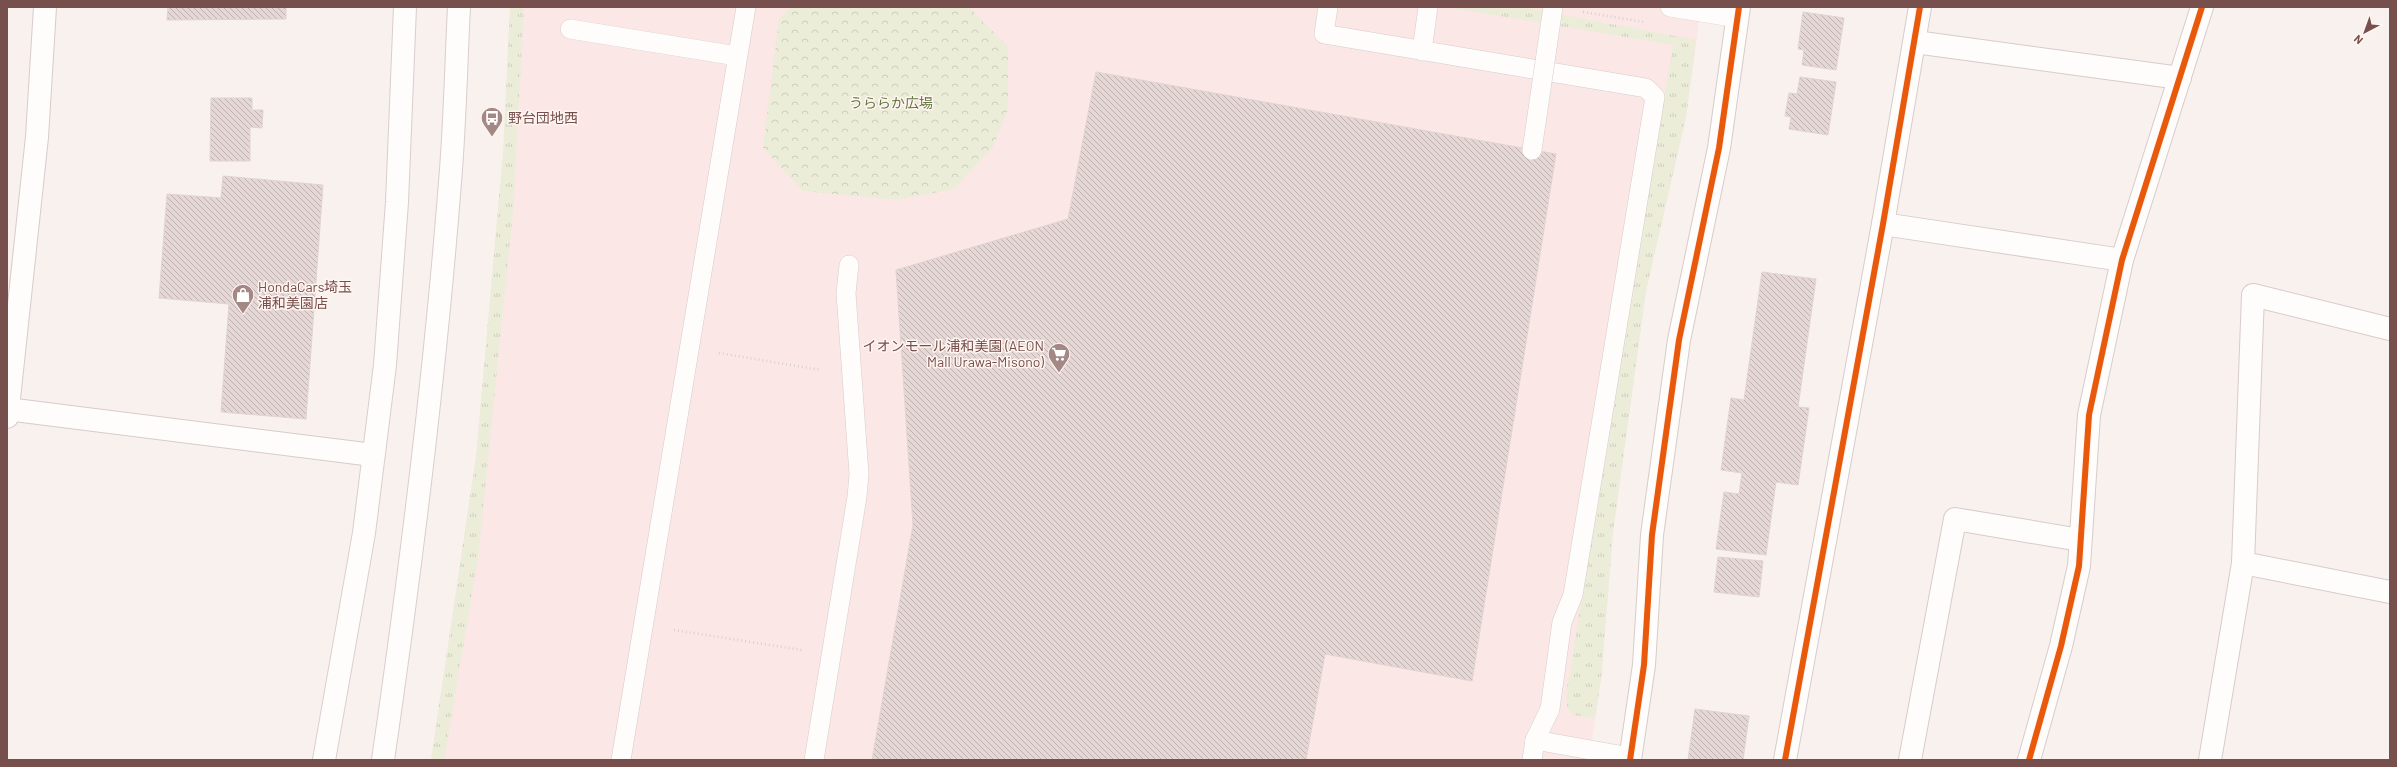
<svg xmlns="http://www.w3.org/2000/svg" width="2397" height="767" viewBox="0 0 2397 767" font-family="Barlow,'Noto Sans JP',sans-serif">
<defs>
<pattern id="grass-tufts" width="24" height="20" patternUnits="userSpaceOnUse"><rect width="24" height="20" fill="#ebedd9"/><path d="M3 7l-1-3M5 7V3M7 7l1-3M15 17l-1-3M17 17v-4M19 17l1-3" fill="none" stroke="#cdcdbc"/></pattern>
<pattern id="forest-crowns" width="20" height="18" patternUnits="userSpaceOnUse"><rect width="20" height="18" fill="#ebedd9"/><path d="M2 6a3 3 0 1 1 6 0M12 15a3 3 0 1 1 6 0" fill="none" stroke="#cdcdbc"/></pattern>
<pattern id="building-back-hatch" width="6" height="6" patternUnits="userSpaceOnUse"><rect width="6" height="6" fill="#e5d7d5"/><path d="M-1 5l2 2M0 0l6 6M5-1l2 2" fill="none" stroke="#beb1af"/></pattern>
</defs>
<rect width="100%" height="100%" fill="#f8f1ee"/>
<polygon fill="#fae7e6" points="510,7 1701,7 1686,117 1646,291 1613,532 1601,680 1589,760 431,760 476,457 504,149"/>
<g fill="url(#grass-tufts)">
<polygon points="510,7 524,7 513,211 478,559 444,760 431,760 476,457 503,152"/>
<path d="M1447 7H1521L1696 40 1686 117 1646 291 1613 532 1601 680 1595 718C1589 717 1578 717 1573 714 1561 707 1569 681 1570 670L1673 45Z"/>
</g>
<polygon fill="url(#forest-crowns)" points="791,7 969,7 1008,47 1008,109 993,147 954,189 896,200 803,191 763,148 779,19"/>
<g fill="url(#building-back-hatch)" stroke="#e1d3d0">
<polygon points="168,7 286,7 286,19 167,20"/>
<polygon points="1803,12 1844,18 1836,70 1802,65 1804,50 1798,49"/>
<polygon points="1096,72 1556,154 1472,681 1325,654 1306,760 872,760 913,525 896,270 1068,219"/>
<polygon points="1800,77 1836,82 1828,135 1789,129 1791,117 1785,116 1789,93 1797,94"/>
<polygon points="211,98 252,98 252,110 263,110 262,128 250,127 250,161 210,161"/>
<polygon points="223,176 323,185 306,419 221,412 229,304 159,298 167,194 221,198"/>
<polygon points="1762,272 1816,279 1798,407 1809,408 1798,485 1776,482 1766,555 1716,549 1724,492 1739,494 1742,473 1721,470 1731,398 1744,400"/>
<polygon points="1718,557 1763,561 1759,597 1714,592"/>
<polygon points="1695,709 1749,716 1743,760 1688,760"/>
</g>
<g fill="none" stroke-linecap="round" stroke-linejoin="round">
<g stroke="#d7ccca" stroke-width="20">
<g id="lane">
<polyline points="1328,7 1324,34 1646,88 1655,97 1573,595 1562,622 1550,709 1535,740 1532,760"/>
<polyline points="1670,7 1738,18"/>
<polyline points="570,29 737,56"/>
<polyline points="1422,51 1428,7"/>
<polyline points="1535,740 1630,757"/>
<polyline points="621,760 746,7"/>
<polyline points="814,760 857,497 859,474 846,293 849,265"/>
</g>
</g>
<g stroke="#d7ccca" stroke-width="24">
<g id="street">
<polyline points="1915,42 2180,78"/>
<polyline points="1883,224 2122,260"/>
<polyline points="7,409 373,455"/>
<polyline points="7,417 37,137 45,7"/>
<polyline points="2243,563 2390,592"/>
<polyline points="1630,760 1644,665 1652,535 1679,340 1719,148 1739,7"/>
<polyline points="1785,760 1883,224 1920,7"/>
<polyline points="1910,760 1955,519 2080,540"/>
<polyline points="2029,760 2061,646 2079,566 2089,415 2122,260 2202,7"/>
<polyline points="2210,760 2243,563 2253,295 2390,329"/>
</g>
</g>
<g stroke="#d9cecc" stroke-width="24">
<g id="secondary">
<polyline points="324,760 364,533 385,365 397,202 405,7"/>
<path d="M383 760C411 568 435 375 450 182 455 124 456 65 459 7"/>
</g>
</g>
<g stroke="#dad0d0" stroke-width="2.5" stroke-dasharray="1 3" stroke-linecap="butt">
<polyline points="1583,12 1644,22"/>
<polyline points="719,353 821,370"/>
<polyline points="674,630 802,650"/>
</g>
<use href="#lane" stroke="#fefdfc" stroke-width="19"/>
<use href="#street" stroke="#fefdfc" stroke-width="22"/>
<use href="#secondary" stroke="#fefdfc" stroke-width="22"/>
<g stroke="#d7ccca" stroke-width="20" stroke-linecap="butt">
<polyline id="lane-bridge" points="1532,150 1553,7"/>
</g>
<use href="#lane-bridge" stroke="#fefdfc" stroke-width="19"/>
<g stroke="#fff5f1" stroke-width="8">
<g id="cycleway">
<polyline points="1630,760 1644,665 1652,535 1679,340 1719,148 1739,7"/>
<polyline points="1785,760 1883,224 1920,7"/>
<polyline points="2029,760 2061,646 2079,566 2089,415 2122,260 2202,7"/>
</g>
</g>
<use href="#cycleway" stroke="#e8590c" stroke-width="6"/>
</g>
<defs>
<g id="bus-pin" transform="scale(1.15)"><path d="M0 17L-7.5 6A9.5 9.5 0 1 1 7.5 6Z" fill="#a48885" stroke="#fff5f1"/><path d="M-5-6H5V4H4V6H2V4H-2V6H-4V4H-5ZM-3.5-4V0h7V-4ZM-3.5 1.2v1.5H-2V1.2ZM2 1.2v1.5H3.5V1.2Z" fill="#fff"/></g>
<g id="shop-pin" transform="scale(1.15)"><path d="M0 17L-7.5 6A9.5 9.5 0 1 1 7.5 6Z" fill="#a48885" stroke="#fff5f1"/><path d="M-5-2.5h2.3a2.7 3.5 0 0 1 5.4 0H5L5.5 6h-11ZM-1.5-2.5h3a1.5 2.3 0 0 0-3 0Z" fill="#fff"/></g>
<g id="supermarket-pin" transform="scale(1.15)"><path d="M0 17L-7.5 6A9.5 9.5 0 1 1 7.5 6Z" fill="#a48885" stroke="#fff5f1"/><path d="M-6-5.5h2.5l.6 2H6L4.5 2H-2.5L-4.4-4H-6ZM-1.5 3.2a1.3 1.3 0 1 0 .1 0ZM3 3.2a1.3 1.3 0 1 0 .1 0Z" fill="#fff"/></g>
</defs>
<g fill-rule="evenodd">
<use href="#bus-pin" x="492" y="118"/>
<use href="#shop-pin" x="243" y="295"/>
<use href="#supermarket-pin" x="1059" y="354"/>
</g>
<g text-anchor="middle" stroke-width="3" stroke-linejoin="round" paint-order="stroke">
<g font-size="14" fill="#637742" stroke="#fff5f1">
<text x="891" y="108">うららか広場</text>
</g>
<g font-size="14" fill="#774f4d" stroke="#fff5f1" text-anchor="start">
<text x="508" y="123">野台団地西</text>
<text x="258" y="292">HondaCars埼玉<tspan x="258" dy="16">浦和美園店</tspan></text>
<text x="1044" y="351" text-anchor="end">イオンモール浦和美園 (AEON<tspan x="1044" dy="16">Mall Urawa-Misono)</tspan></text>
</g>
</g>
<rect width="2397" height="767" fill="none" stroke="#774f4d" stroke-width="16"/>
<g transform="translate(2365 32) rotate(221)" stroke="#fff5f1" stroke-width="3" paint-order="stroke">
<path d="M0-3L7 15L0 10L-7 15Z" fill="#774f4d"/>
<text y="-6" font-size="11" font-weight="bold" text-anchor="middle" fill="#774f4d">N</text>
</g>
</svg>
